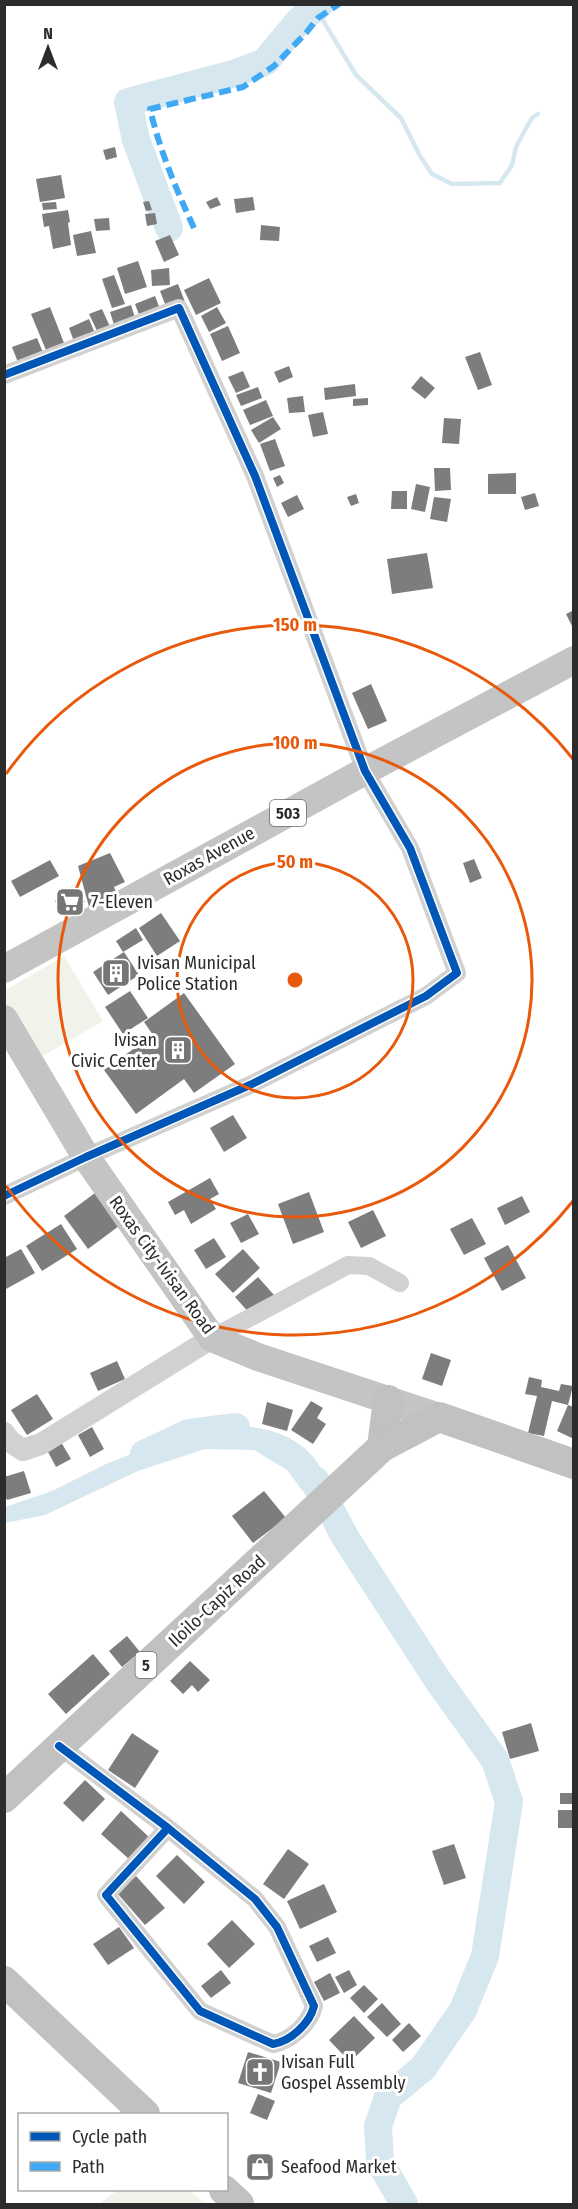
<svg xmlns="http://www.w3.org/2000/svg" width="578" height="2209" viewBox="0 0 578 2209" font-family="'Fira Sans Condensed',sans-serif">
<rect width="100%" height="100%" fill="#fff"/>
<g fill="#f0f3ea">
<polygon points="64,956 103,1021 36,1060 5,1006 4,991"/>
<polygon points="118,2190 189,2190 206,2204 98,2204"/>
</g>
<path fill="#d7e7ef" d="M222 1424C255 1426 292 1430 314 1458 321 1466 325 1478 331 1487L313 1505 287 1470 254 1450 205 1449 138 1471 45 1515 5 1523V1507L52 1491 106 1464 149 1447Z"/>
<g fill="none" stroke-linecap="round" stroke-linejoin="round">
<polyline stroke="#d7e7ef" stroke-width="4.5" points="316,9 356,75 401,118 420,156 432,174 452,184 500,183 512,165 516,147 525,130 532,118 538,114"/>
<g stroke="#d7e7ef" stroke-width="28">
<polyline points="169,228 136,140 128,102 233,74 265,62 299,21 320,4"/>
<polyline points="144,1454 189,1433 236,1427"/>
<polyline points="315,1480 345,1537 437,1679 495,1760 509,1802 485,1956 463,2010 423,2068 388,2097 378,2126 380,2162 404,2204"/>
</g>
</g>
<g fill="#7d7d7d">
<polygon points="115,147 117,157 106,160 103,150"/>
<polygon points="61,175 65,198 40,202 36,179"/>
<polygon points="217,197 221,205 210,209 206,202"/>
<polygon points="253,197 255,210 236,213 234,199"/>
<polygon points="149,201 152,210 146,211 143,202"/>
<polygon points="56,202 57,209 43,210 42,203"/>
<polygon points="68,210 70,222 68,223 71,245 53,249 49,226 44,227 42,214"/>
<polygon points="155,213 157,224 147,226 145,214"/>
<polygon points="109,218 110,230 96,231 94,219"/>
<polygon points="261,225 280,227 279,241 260,240"/>
<polygon points="91,231 96,253 77,256 73,235"/>
<polygon points="170,235 179,255 164,262 155,241"/>
<polygon points="138,261 147,287 125,294 117,268"/>
<polygon points="169,268 170,285 152,286 151,270"/>
<polygon points="114,275 125,304 112,308 102,279"/>
<polygon points="209,278 221,303 196,315 184,290"/>
<polygon points="178,284 185,302 167,309 160,291"/>
<polygon points="155,296 160,309 140,317 135,304"/>
<polygon points="131,305 136,321 115,328 110,312"/>
<polygon points="50,307 66,348 48,355 31,314"/>
<polygon points="217,307 226,323 209,332 201,316"/>
<polygon points="102,309 111,329 99,335 89,314"/>
<polygon points="89,319 96,336 75,344 69,328"/>
<polygon points="228,326 240,353 222,361 210,334"/>
<polygon points="37,338 44,355 19,365 12,347"/>
<polygon points="480,352 492,385 478,390 465,357"/>
<polygon points="289,366 293,377 279,383 274,372"/>
<polygon points="243,371 250,387 236,393 228,377"/>
<polygon points="421,376 435,388 425,399 411,388"/>
<polygon points="355,384 356,396 325,400 324,388"/>
<polygon points="258,387 262,398 241,406 236,395"/>
<polygon points="303,396 305,412 289,413 287,398"/>
<polygon points="368,398 368,405 353,406 353,399"/>
<polygon points="266,400 273,416 250,425 243,410"/>
<polygon points="323,412 328,434 313,437 308,415"/>
<polygon points="273,417 281,429 259,443 251,430"/>
<polygon points="444,418 461,419 459,444 442,443"/>
<polygon points="275,439 285,466 270,471 260,444"/>
<polygon points="434,468 450,468 451,490 435,491"/>
<polygon points="516,473 516,494 488,494 488,474"/>
<polygon points="280,475 284,483 277,487 273,478"/>
<polygon points="416,484 430,487 425,512 411,509"/>
<polygon points="392,491 407,491 407,509 391,509"/>
<polygon points="535,493 539,506 525,510 521,497"/>
<polygon points="356,494 359,503 351,506 347,497"/>
<polygon points="297,495 304,509 288,517 281,503"/>
<polygon points="434,497 451,499 447,522 430,519"/>
<polygon points="427,553 433,588 392,594 387,559"/>
<polygon points="574,610 574,630 566,614"/>
<polygon points="371,684 387,721 368,729 352,693"/>
<polygon points="110,853 125,882 114,887 116,892 89,907 78,866"/>
<polygon points="474,859 482,878 470,883 463,863"/>
<polygon points="50,860 59,876 20,897 11,881"/>
<polygon points="77,889 85,902 63,915 55,901"/>
<polygon points="161,913 180,941 157,956 139,928"/>
<polygon points="136,928 143,940 123,952 116,941"/>
<polygon points="124,952 139,975 108,995 93,972"/>
<polygon points="130,991 148,1018 123,1034 105,1007"/>
<polygon points="184,993 235,1064 194,1093 184,1079 136,1114 104,1070 153,1035 144,1022"/>
<polygon points="233,1115 247,1138 224,1152 210,1128"/>
<polygon points="210,1178 219,1194 210,1199 216,1209 191,1224 184,1210 175,1215 168,1202"/>
<polygon points="309,1192 324,1232 293,1244 278,1204"/>
<polygon points="95,1193 119,1226 88,1249 64,1216"/>
<polygon points="522,1196 530,1212 505,1225 497,1208"/>
<polygon points="373,1210 386,1236 361,1248 348,1222"/>
<polygon points="248,1214 259,1234 241,1243 230,1223"/>
<polygon points="472,1218 486,1244 464,1255 450,1229"/>
<polygon points="61,1224 77,1249 42,1271 26,1246"/>
<polygon points="214,1238 226,1257 206,1269 194,1250"/>
<polygon points="508,1245 526,1278 502,1291 484,1258"/>
<polygon points="21,1249 35,1273 6,1289 4,1286 4,1258"/>
<polygon points="243,1249 260,1268 233,1293 215,1274"/>
<polygon points="258,1277 274,1295 251,1315 235,1297"/>
<polygon points="431,1353 451,1360 442,1386 422,1379"/>
<polygon points="117,1361 125,1379 98,1391 90,1373"/>
<polygon points="529,1377 542,1380 541,1387 559,1391 561,1384 573,1386 568,1405 552,1401 544,1436 528,1433 537,1396 525,1394"/>
<polygon points="37,1394 53,1419 27,1435 11,1410"/>
<polygon points="311,1401 323,1408 317,1418 326,1424 313,1444 291,1430"/>
<polygon points="267,1402 293,1410 287,1431 262,1424"/>
<polygon points="568,1405 574,1407 574,1439 557,1431"/>
<polygon points="92,1427 104,1449 90,1457 78,1435"/>
<polygon points="61,1442 71,1459 56,1467 47,1450"/>
<polygon points="24,1471 31,1493 7,1500 4,1493 4,1477"/>
<polygon points="264,1491 286,1518 253,1543 232,1516"/>
<polygon points="127,1636 140,1652 122,1667 109,1651"/>
<polygon points="93,1654 110,1674 66,1714 48,1694"/>
<polygon points="190,1661 210,1680 198,1692 192,1685 183,1694 170,1681"/>
<polygon points="531,1723 539,1751 510,1759 502,1732"/>
<polygon points="132,1733 159,1751 135,1788 108,1770"/>
<polygon points="85,1780 105,1799 83,1822 63,1803"/>
<rect x="560" y="1793" width="13" height="11"/>
<rect x="558" y="1810" width="16" height="18"/>
<polygon points="121,1811 149,1837 129,1859 101,1834"/>
<polygon points="454,1844 466,1878 444,1885 432,1851"/>
<polygon points="288,1849 309,1864 284,1899 263,1884"/>
<polygon points="177,1855 205,1882 184,1904 156,1876"/>
<polygon points="136,1876 165,1908 145,1925 117,1893"/>
<polygon points="324,1884 337,1912 300,1929 287,1901"/>
<polygon points="232,1920 255,1944 229,1968 207,1944"/>
<polygon points="119,1927 134,1948 108,1965 93,1944"/>
<polygon points="328,1937 336,1953 317,1962 309,1946"/>
<polygon points="221,1970 231,1983 211,1998 201,1986"/>
<polygon points="349,1970 357,1985 344,1993 335,1977"/>
<polygon points="330,1973 340,1993 324,2001 314,1982"/>
<polygon points="364,1985 378,1999 364,2013 350,1998"/>
<polygon points="382,2003 401,2024 387,2037 367,2017"/>
<polygon points="354,2016 375,2038 350,2062 329,2040"/>
<polygon points="409,2023 421,2036 403,2052 392,2040"/>
<polygon points="248,2052 281,2062 271,2093 238,2083"/>
<polygon points="258,2094 275,2101 267,2120 250,2113"/>
</g>
<g fill="none" stroke-linecap="round" stroke-linejoin="round">
<g stroke="#d1d1d1" stroke-width="18">
<polyline points="4,375 179,308 255,476 365,771 410,848 457,973 426,996 250,1085 86,1157 4,1196"/>
<polyline points="212,1338 348,1265 369,1266 400,1283"/>
<path d="M59 1746 168 1828 255 1899 277 1927 314 2006C310 2023 291 2041 273 2044L200 2011 106 1895 168 1828"/>
</g>
<polyline stroke="#d1d1d1" stroke-width="22" points="4,1433 11,1442 23,1450 41,1444 212,1338"/>
<g stroke="#c4c4c4" stroke-width="28">
<polyline points="4,969 365,771 574,660"/>
<polyline points="4,1019 86,1157 212,1338 258,1357 439,1417"/>
</g>
<g stroke="#c1c1c1" stroke-width="30">
<polyline points="382,1447 388,1400"/>
<polyline points="4,1798 382,1447 439,1417 574,1464"/>
<polyline points="4,1981 145,2114"/>
<polyline points="224,2190 239,2204"/>
</g>
<path stroke="#3fa9f5" stroke-width="6" stroke-dasharray="12 6" stroke-linecap="butt" d="M194 228C176 189 160 151 150 109L243 87 274 66 306 33 318 18 339 4"/>
<g stroke="#fff" stroke-width="11">
<g id="cycleway">
<polyline points="4,375 179,308 255,476 365,771 410,848 457,973 426,996 250,1085 86,1157 4,1196"/>
<path d="M59 1746 168 1828 255 1899 277 1927 314 2006C310 2023 291 2041 273 2044L200 2011 106 1895 168 1828"/>
</g>
</g>
<use href="#cycleway" stroke="#0057b8" stroke-width="8"/>
</g>
<g fill="none" stroke="#e8590c" stroke-width="3">
<circle cx="295" cy="980" r="118"/>
<circle cx="295" cy="980" r="237"/>
<path d="M573 1201A355 355 0 0 1 6 1186M6 774A355 355 0 0 1 573 759"/>
</g>
<defs>
<g id="supermarket-square" transform="scale(1.5)"><rect x="-9" y="-9" width="18" height="18" rx="4" fill="#767676" stroke="#fff"/><path d="M-6-5.5h2.5l.6 2H6L4.5 2H-2.5L-4.4-4H-6ZM-1.5 3.2a1.3 1.3 0 1 0 .1 0ZM3 3.2a1.3 1.3 0 1 0 .1 0Z" fill="#fff"/></g>
<g id="building-square" transform="scale(1.5)"><rect x="-9" y="-9" width="18" height="18" rx="4" fill="#767676" stroke="#fff"/><path d="M-4-6H4V6H1V3H-1V6H-4ZM-2.5-4.3h1.7v1.8h-1.7ZM.8-4.3h1.7v1.8H.8ZM-2.5-1h1.7V.8h-1.7ZM.8-1h1.7V.8H.8Z" fill="#fff"/></g>
<g id="church-square" transform="scale(1.5)"><rect x="-9" y="-9" width="18" height="18" rx="4" fill="#767676" stroke="#fff"/><path d="M-1.2-6h2.4v3.5h3.3v2.4h-3.3V6h-2.4V-.1h-3.3v-2.4h3.3Z" fill="#fff"/></g>
<g id="shop-square" transform="scale(1.5)"><rect x="-9" y="-9" width="18" height="18" rx="4" fill="#767676" stroke="#fff"/><path d="M-5-2.5h2.3a2.7 3.5 0 0 1 5.4 0H5L5.5 6h-11ZM-1.5-2.5h3a1.5 2.3 0 0 0-3 0Z" fill="#fff"/></g>
</defs>
<g fill-rule="evenodd">
<use href="#supermarket-square" x="70" y="902"/>
<use href="#building-square" x="116" y="973"/>
<use href="#building-square" x="178" y="1050"/>
<use href="#church-square" x="260" y="2072"/>
<use href="#shop-square" x="260" y="2167"/>
</g>
<g text-anchor="middle" stroke-width="6" stroke-linejoin="round" paint-order="stroke">
<g fill="#fff" stroke="#6b6b6b" stroke-width="1.5">
<rect x="270" y="800" width="36" height="26" rx="4.5"/>
<rect x="135.5" y="1652" width="21" height="26" rx="4.5"/>
</g>
<g font-size="16" font-weight="bold" fill="#2c2c2c">
<text x="288" y="819">503</text>
<text x="146" y="1671">5</text>
</g>
<g font-size="18" fill="#2c2c2c" stroke="#fff">
<text transform="translate(209 856) rotate(-29)" y="6">Roxas Avenue</text>
<text transform="translate(162 1265) rotate(54)" y="6">Roxas City-Ivisan Road</text>
<text transform="translate(217 1601) rotate(-43)" y="6">Iloilo-Capiz Road</text>
</g>
<g font-size="18" fill="#2c2c2c" stroke="#fff" text-anchor="start">
<text x="91" y="908">7-Eleven</text>
<text x="137" y="969">Ivisan Municipal<tspan x="137" dy="21">Police Station</tspan></text>
<text x="157" y="1046" text-anchor="end">Ivisan<tspan x="157" dy="21">Civic Center</tspan></text>
<text x="281" y="2068">Ivisan Full<tspan x="281" dy="21">Gospel Assembly</tspan></text>
<text x="281" y="2173">Seafood Market</text>
</g>
</g>
<circle cx="295" cy="980" r="9" fill="#e8590c" stroke="#fff" stroke-width="3"/>
<g font-size="18" text-anchor="middle" font-weight="bold" fill="#e8590c" stroke="#fff" stroke-width="6" stroke-linejoin="round" paint-order="stroke">
<text x="295" y="631">150 m</text>
<text x="295" y="749">100 m</text>
<text x="295" y="868">50 m</text>
</g>
<rect width="578" height="2209" fill="none" stroke="#2c2c2c" stroke-width="12"/>
<rect x="18" y="2113" width="210" height="78" fill="#ffffff" stroke="#ababab" stroke-width="1.5"/>
<rect x="30" y="2132" width="30" height="9" fill="#0057b8" stroke="#ababab" stroke-width="1.5"/>
<text x="72" y="2143" font-size="18" fill="#2c2c2c">Cycle path</text>
<rect x="30" y="2162" width="30" height="9" fill="#3fa9f5" stroke="#ababab" stroke-width="1.5"/>
<text x="72" y="2173" font-size="18" fill="#2c2c2c">Path</text>
<g transform="translate(48 48)" stroke="#ffffff" stroke-width="4.5" paint-order="stroke">
<path d="M0-4.5L10 22L0 15L-10 22Z" fill="#2c2c2c"/>
<text y="-9" font-size="16" font-weight="bold" text-anchor="middle" fill="#2c2c2c">N</text>
</g>
</svg>
